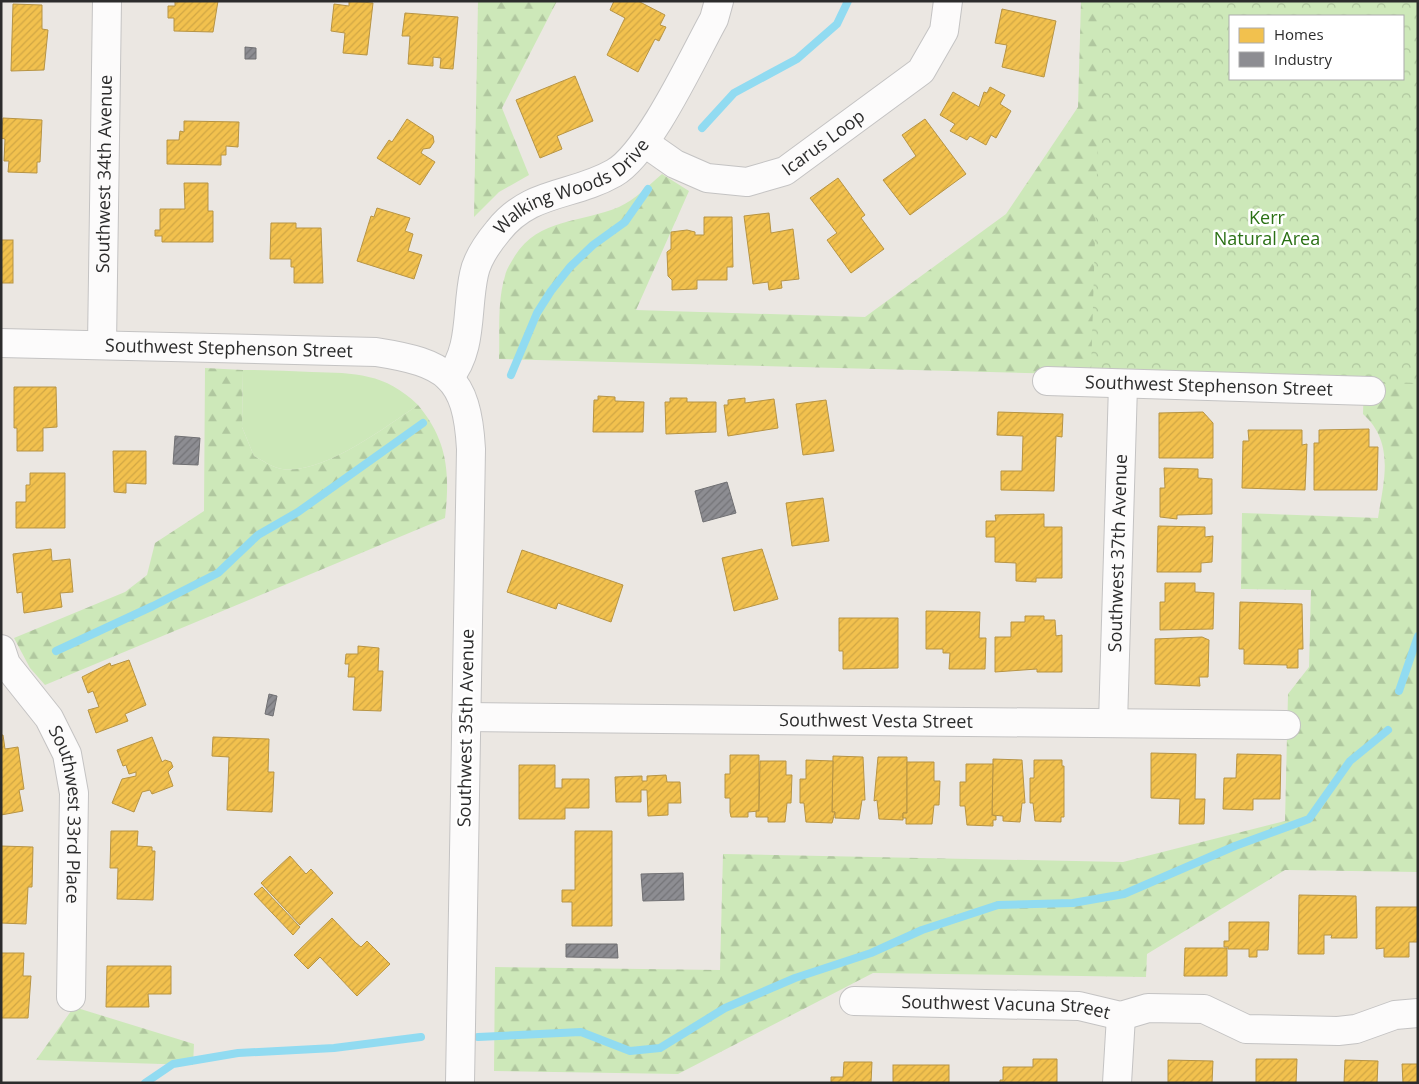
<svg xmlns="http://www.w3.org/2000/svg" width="1419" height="1084" viewBox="0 0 1419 1084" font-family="'Open Sans',sans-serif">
<defs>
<pattern id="forest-firs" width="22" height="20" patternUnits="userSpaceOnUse" patternTransform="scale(1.25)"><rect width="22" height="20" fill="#cde8b9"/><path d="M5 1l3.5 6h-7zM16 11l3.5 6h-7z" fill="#b0c79f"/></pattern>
<pattern id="park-crowns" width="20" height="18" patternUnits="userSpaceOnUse" patternTransform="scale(1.25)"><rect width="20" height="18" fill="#cde8b9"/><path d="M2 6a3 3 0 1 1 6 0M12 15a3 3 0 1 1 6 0" fill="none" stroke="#b0c79f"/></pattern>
<pattern id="homes-hatch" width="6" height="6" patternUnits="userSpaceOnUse" patternTransform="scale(1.25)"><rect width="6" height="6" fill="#f2c14e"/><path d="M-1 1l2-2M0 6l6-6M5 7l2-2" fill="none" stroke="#d0a644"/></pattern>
<pattern id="industry-hatch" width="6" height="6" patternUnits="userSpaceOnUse" patternTransform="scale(1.25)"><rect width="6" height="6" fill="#8d8d92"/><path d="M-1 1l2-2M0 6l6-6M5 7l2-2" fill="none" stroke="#737377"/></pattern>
</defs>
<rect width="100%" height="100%" fill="#ebe7e2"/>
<path fill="#cde8b9" d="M243 370C266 370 289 371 312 372 355 373 385 373 418 405 385 427 323 475 282 469 273 468 262 460 254 456L242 427Z"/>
<g fill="url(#forest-firs)" fill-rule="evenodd">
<polygon points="478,1 557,1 502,108 529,175 499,192 474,217"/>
<path d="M1081 1H1418V872L1285 870 1147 954 1146 977 873 973 678 1074 494 1071 495 967 720 970 723 854 1123 862 1285 821 1288 694 1309 667 1311 590 1241 589 1242 513 1378 518C1384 480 1395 443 1363 414L1364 382 499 359C500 332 497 302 505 276 506 270 510 264 513 259 536 218 581 223 619 207 636 199 648 186 662 174L689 191 636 310 865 317 1006 214 1078 107ZM1230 16H1403V79H1230Z"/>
<path d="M205 368 243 370 242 427 254 456C262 460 273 468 282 469 323 475 385 427 418 405 448 441 450 473 445 518L45 685 30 668 14 638 125 592 147 575 155 543 204 511Z"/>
<polygon points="74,1007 194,1044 193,1065 36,1060"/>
</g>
<path fill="url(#park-crowns)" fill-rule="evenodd" d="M1102 1H1418V383L1091 373ZM1230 16H1403V79H1230Z"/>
<g fill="url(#homes-hatch)" stroke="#b79444">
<polygon points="175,1 218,1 213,32 174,31 174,18 168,18 168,6 175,6"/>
<polygon points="349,1 373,3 367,55 343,53 345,33 331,31 334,4 349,6"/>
<polygon points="614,1 638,1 665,15 660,25 666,27 659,41 655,39 638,72 607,55 625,18 610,10"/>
<polygon points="13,4 42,5 42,29 48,30 44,70 11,71"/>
<polygon points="1002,9 1056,21 1044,77 1002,67 1007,45 995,43"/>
<polygon points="405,13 458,17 453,69 440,68 441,58 433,57 433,66 408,64 410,36 402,36"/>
<polygon points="575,76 593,121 557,136 562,149 540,158 516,100"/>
<polygon points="990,87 1005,95 1000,104 1011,111 996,138 991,135 986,145 970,136 967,140 950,131 955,124 940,115 953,92 979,107 984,92 987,93"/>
<polygon points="3,118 42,120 40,162 37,162 37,173 8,172 9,161 4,161 5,139 1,138"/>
<polygon points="407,119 433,136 434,142 430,148 423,149 421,153 435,162 420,185 377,158 389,140 392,142"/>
<polygon points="925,119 966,174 910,215 883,180 916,156 902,135"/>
<polygon points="184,121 239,122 238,147 226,146 226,155 221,155 221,165 167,164 167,140 179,140 180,131 184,132"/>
<polygon points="838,178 865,215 861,218 884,249 851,273 827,240 837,233 810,198"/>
<polygon points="184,183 208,183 208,211 213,211 213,242 162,242 162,236 155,236 155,230 160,230 160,209 185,209"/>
<polygon points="377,208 410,218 405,231 413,234 408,251 422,255 414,279 357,261 371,216 374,217"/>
<polygon points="769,213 771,233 793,229 799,279 781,281 782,288 769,290 768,282 753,284 744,216"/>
<polygon points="704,217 732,217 733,267 727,267 727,280 697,280 697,289 672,290 672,280 668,276 667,252 671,249 671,232 687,230 695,232 695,235 704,235"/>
<polygon points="271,223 296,223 296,228 321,228 323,283 294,283 294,267 291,267 291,259 270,259"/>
<rect x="1" y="240" width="12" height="43"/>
<polygon points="14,387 56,387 57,427 43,428 43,451 17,451 17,428 14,428"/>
<polygon points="598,396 615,397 615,401 644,402 643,432 593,432 594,400 598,400"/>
<polygon points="670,398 687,398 687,402 716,402 716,432 666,434 665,402 670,402"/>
<polygon points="745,398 745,403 774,399 778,428 728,436 724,405 728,405 728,400"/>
<polygon points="826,400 834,451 803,455 796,404"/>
<polygon points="998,412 1063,414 1062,437 1056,436 1054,491 1001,490 1001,471 1022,471 1023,436 997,435"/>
<polygon points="1203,412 1213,423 1213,458 1159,458 1159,413"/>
<polygon points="1369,429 1369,447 1378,447 1377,490 1314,490 1314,443 1319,443 1319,430"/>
<polygon points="1248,430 1302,430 1302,445 1307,444 1305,490 1242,488 1243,441 1249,441"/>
<polygon points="113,451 146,451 146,484 126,483 126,493 114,492"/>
<polygon points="1164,468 1198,469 1198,478 1212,479 1212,514 1177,515 1177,519 1160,517 1160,488 1165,488"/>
<polygon points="30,473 65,473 65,528 16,528 16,502 26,502 26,485 30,485"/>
<polygon points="823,498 829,541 792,546 786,503"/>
<polygon points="1044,514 1044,527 1062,527 1062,578 1036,578 1036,582 1016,581 1016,563 995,562 995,537 986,537 986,521 996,521 995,515"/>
<polygon points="1158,526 1205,527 1205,537 1213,536 1212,562 1201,563 1201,572 1157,572"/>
<polygon points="51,549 52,561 70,559 73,592 60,593 62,607 24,613 22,592 17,593 13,554"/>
<polygon points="762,549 778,599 734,611 722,558"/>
<polygon points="522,550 623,585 611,622 558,603 556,609 507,592"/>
<polygon points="1165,583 1195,583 1195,592 1214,593 1213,629 1160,630 1160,602 1165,602"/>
<polygon points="1240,602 1302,604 1303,649 1298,649 1298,668 1287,668 1287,665 1244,664 1244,649 1239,649"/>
<polygon points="926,611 980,612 979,638 986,638 985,669 949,669 950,653 943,653 943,649 926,649"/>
<polygon points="1025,616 1044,616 1044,620 1055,620 1056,636 1062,635 1062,672 1037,672 1037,669 995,672 995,637 1011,637 1011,622 1025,622"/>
<polygon points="839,618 898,618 898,668 843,669 843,651 839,651"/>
<polygon points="1202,637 1209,640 1208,677 1199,677 1200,686 1155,684 1155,639"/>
<polygon points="358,646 379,648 378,671 383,671 381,711 353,710 355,677 348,677 349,664 345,664 346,654 358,654"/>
<polygon points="129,660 146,705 125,714 128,721 96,733 88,710 99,707 93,691 88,693 82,677 110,663 111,666"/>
<polygon points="1,735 3,735 5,749 18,747 24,789 19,790 23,811 1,815"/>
<polygon points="152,737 162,762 165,760 171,762 173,767 168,772 173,786 152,794 150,790 142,792 134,812 112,803 122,779 136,776 136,772 129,774 126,765 123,766 117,750"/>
<polygon points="213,737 269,739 268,772 274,772 272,812 227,810 229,757 212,756"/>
<polygon points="1151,753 1196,754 1195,799 1205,799 1204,824 1179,824 1180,799 1151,798"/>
<polygon points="1237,754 1281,755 1280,799 1253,799 1253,810 1223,809 1224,778 1236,778"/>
<polygon points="730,755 759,755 759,811 748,812 748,817 731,817 730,812 730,798 725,798 725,774 730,774"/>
<polygon points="833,756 863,757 865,800 862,800 859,819 835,818 835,812 832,812"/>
<polygon points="878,757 907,757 907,813 903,813 903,820 879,819 877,800 874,801"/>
<polygon points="993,759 1022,760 1025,803 1022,803 1020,822 1003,821 1003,816 992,815"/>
<polygon points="806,760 833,761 832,812 835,812 832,823 806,822 804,803 800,803 800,779 806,779"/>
<polygon points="1034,760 1062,760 1062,766 1064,766 1064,817 1061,817 1061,822 1035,821 1033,803 1030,803 1030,778 1034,778"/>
<polygon points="760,761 786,761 786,775 792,775 791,803 787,803 785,822 768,822 768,817 756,817 756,811 759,811"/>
<polygon points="907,762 934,762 934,781 940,781 939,805 934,805 932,824 906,824 906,818 903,818 903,813 907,813"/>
<polygon points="966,764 993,764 992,815 996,816 996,820 993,820 993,826 967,825 965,806 960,806 960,782 966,782"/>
<polygon points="519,765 555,765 555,788 562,788 562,779 589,779 589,808 565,808 565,819 519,819"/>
<polygon points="666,775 667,782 680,782 681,803 668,803 668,815 648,816 647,790 641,790 641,802 616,802 615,777 642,776 642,781 647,781 647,776"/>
<polygon points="111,831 138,831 137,846 152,847 152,851 155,851 153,900 117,899 118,868 110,868"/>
<polygon points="575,831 612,831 612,926 572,926 572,902 562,902 562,890 575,890"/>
<polygon points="1,846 33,847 32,887 28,887 26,924 1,923"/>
<polygon points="290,856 306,874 311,869 333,893 300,925 261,883"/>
<polygon points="262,887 300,927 293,935 254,894"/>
<polygon points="1299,895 1356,896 1357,938 1331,938 1332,935 1324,935 1324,954 1298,954"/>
<polygon points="1376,907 1418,907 1418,942 1409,942 1409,957 1384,957 1384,948 1376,949"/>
<polygon points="332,918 356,943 361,947 367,941 390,964 357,996 320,957 308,969 294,955"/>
<polygon points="1229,922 1269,922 1268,950 1257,950 1257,957 1249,957 1249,949 1228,949 1228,947 1224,947 1224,941 1229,941"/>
<polygon points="1185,948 1227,948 1227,976 1184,976"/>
<polygon points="1,953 24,953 23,976 31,976 28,1018 1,1018"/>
<polygon points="107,966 171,966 171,994 148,994 149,1007 106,1007"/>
<polygon points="1033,1059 1057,1059 1057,1083 1000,1083 1000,1080 1003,1080 1003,1067 1033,1067"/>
<polygon points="1256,1059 1297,1059 1296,1083 1256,1083"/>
<polygon points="1168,1060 1213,1061 1212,1083 1168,1083"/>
<polygon points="1345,1060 1378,1061 1377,1083 1344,1083"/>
<polygon points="844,1062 872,1062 871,1083 831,1083 831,1077 843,1077"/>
<polygon points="1402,1064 1418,1064 1418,1083 1403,1083"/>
<rect x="893" y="1065" width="56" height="18"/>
</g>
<g fill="url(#industry-hatch)" stroke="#707073">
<polygon points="245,47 256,48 256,59 245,59"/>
<polygon points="175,436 200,438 198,465 173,464"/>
<polygon points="727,482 736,513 703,522 695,491"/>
<polygon points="269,694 277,696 273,716 265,714"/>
<polygon points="683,873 684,900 643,901 641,874"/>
<polygon points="566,944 617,944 618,958 566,957"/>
</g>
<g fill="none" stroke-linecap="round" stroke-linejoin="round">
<g stroke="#91dbf1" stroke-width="8">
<polyline points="702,128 734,93 797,59 837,24 848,1"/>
<polyline points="511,375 537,313 551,291 570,267 593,245 625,222 648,189"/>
<polyline points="56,651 153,606 218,573 258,535 298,512 423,423"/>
<polyline points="1399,691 1418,636"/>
<polyline points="478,1037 581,1032 630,1051 660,1048 725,1008 795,978 871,953 922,930 998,905 1073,903 1124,894 1235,846 1309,819 1350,761 1388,730"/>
<polyline points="145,1083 173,1064 238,1053 334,1048 421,1037"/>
</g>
<g stroke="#c4c3c3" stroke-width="30">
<g id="minor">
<path id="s1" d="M645 143 675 164 707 178 747 182 785 171 921 71 944 31 948 1"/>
<path id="s2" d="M1 343 376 352C446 363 467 376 471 449L460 1083"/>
<path id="s3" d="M102 345 107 1"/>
<path id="s4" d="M449 378C473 349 466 310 474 274 477 259 488 243 498 231 530 190 572 197 614 173 649 153 693 57 714 19L719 1"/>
<path id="s5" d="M1047 381 1371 391"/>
<path id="s6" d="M1 649 6 664 49 718 67 754 74 793 71 997"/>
<path id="s7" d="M466 717 1286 725"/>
<path id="s8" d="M1113 723 1123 385"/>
<path id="s9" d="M854 1001 1079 1006 1121 1016 1148 1008 1204 1009 1246 1029 1338 1031 1356 1029 1395 1015 1418 1013"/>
<polyline points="1117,1083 1121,1016"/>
</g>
</g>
<use href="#minor" stroke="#fcfbfb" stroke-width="28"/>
</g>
<g text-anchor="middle" stroke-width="5" stroke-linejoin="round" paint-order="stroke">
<g font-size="18" fill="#2c2c2c" stroke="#fff">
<text dy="6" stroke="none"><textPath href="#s1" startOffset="199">Icarus Loop</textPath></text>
<text dy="6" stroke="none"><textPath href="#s3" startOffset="171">Southwest 34th Avenue</textPath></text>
<text dy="6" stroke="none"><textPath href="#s4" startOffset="246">Walking Woods Drive</textPath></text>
<text dy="6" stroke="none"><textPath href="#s2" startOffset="228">Southwest Stephenson Street</textPath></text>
<text dy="6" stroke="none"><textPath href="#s5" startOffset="162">Southwest Stephenson Street</textPath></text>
<text dy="6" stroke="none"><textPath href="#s8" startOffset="170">Southwest 37th Avenue</textPath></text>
<text dy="6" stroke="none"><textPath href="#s7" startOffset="410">Southwest Vesta Street</textPath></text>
<text transform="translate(466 728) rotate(-89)" y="6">Southwest 35th Avenue</text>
<text dy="6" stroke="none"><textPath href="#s6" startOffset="185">Southwest 33rd Place</textPath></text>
<text dy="6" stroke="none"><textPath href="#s9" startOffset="152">Southwest Vacuna Street</textPath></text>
</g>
<g font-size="18" fill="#2b7115" stroke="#fff">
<text x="1267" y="224">Kerr<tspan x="1267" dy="21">Natural Area</tspan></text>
</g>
</g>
<rect width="1419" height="1084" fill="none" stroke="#2c2c2c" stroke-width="5"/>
<rect x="1229" y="15" width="175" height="65" fill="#ffffff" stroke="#ababab"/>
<rect x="1239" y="28" width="25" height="15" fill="#f2c14e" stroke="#ababab"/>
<text x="1274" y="40" font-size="15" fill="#2c2c2c">Homes</text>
<rect x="1239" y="52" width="25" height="15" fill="#8d8d92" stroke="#ababab"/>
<text x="1274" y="65" font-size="15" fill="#2c2c2c">Industry</text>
</svg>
